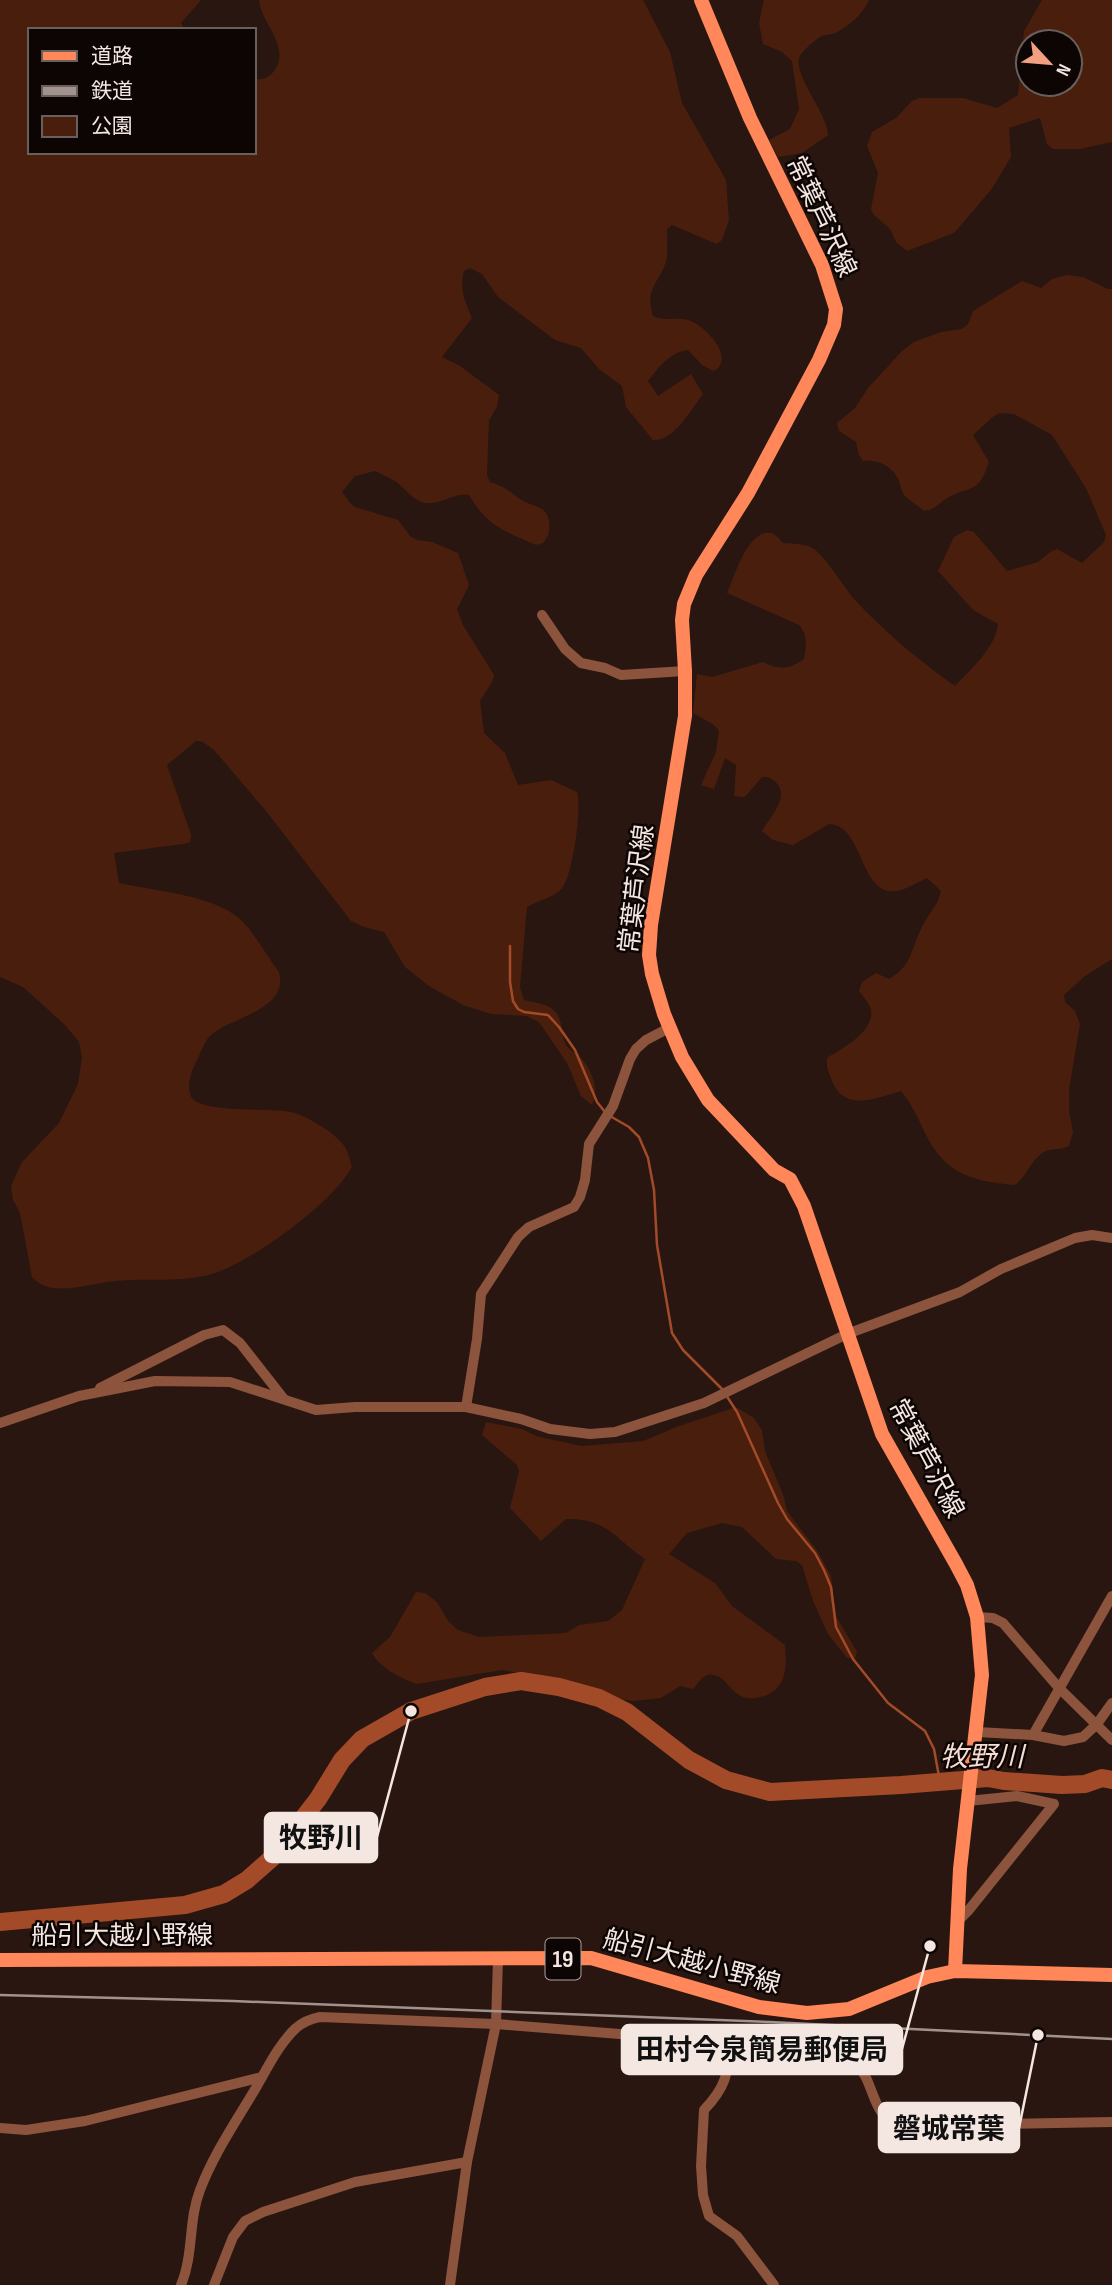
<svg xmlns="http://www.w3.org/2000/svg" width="1112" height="2285" viewBox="0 0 1112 2285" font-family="'Sofia Sans Condensed','Noto Sans JP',sans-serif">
<rect width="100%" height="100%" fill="#291610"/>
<g fill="#4a1e0c" fill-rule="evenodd">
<path d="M0 0H201L181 23 185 30H30V152H254V78C260 80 263 80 269 76 297 53 260 22 259 0H643L670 52 682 103 726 180 729 220 722 240 717 244 672 225 667 229C667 238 668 249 667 258 661 283 644 286 653 316 665 322 679 316 691 321 706 327 736 358 714 371L702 365 688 350C670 352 658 368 648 381L658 396 691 374 703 394C691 409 675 441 653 440L626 407 622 386 599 369 581 348 555 340 498 297 482 274 470 268 464 271C459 289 465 301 472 318L442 357 460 366 499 395 497 407 489 420 487 475 490 482C505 487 508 490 520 499 531 507 548 505 549 522 550 531 549 536 543 543L536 545C503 530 488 527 469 495 455 492 441 505 426 503 414 502 404 487 395 481 388 477 381 474 375 471L355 476 342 492 350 503 355 507 398 520 411 537 417 540 432 542 458 553 469 585 457 609 463 625 494 675 492 682 480 701 484 733 505 753 518 785 551 780 577 792C582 808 573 870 564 885 558 897 538 900 527 907L520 987 524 1000C532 1002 544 1003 551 1008 564 1017 560 1031 565 1043 568 1050 577 1053 581 1058 593 1072 599 1089 592 1105L581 1096 567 1063 539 1022 526 1016 491 1014 463 1005 429 986 405 967 384 932 364 927 351 921 266 811 214 750 203 742 196 741 167 765 191 835 190 842 183 844 114 853 119 883C154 891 218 895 243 922 257 937 267 956 279 972 289 1010 231 1017 211 1035 205 1040 201 1052 198 1058 192 1070 187 1081 190 1094 195 1115 272 1107 291 1112 307 1116 336 1133 345 1147 348 1152 350 1161 352 1167 332 1204 245 1268 204 1276 175 1282 144 1278 114 1281 90 1283 51 1299 32 1277L20 1213 13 1200 11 1186 22 1162 59 1123 78 1084 82 1057 79 1042 64 1024 23 987 0 977Z"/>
<path d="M764 0H869C863 14 849 26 835 33 831 35 824 34 820 37 815 40 803 50 800 56 791 73 828 114 828 135L802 153 778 157 769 140 790 129 799 109 792 61 782 52 763 44 759 23Z"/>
<path d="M1042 0H1112V142L1080 149H1053L1047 144 1040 118 1009 128 1011 157 991 190 954 233 907 251 896 242 890 229 874 215 871 209 878 173 867 146 872 132 896 118 912 101 919 98H963L997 108 1018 95 1024 31ZM1028 42H1070V84H1028Z"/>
<path d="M1067 275 1083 277 1108 289H1112V959L1085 976 1064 995 1065 1002 1075 1011 1080 1024 1069 1090V1111L1073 1132 1069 1146C1059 1151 1049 1147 1041 1154 1029 1163 1026 1179 1014 1185 972 1181 945 1174 925 1133 918 1118 912 1104 901 1091 876 1098 843 1114 831 1078 828 1070 825 1065 828 1057 843 1049 875 1030 871 1010 870 1004 863 996 859 991L862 982 876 973 889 979C913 965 911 948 922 927 928 914 938 906 941 891L927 878C918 882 907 889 897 891 859 897 865 826 829 824L793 845 773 840 762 831C771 816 793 794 773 780 767 776 770 777 762 777L745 797 734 796 736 765 725 758 714 789 701 785 716 752 719 731 714 725 693 713 697 674 712 677 763 662C779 670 789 670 804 659 806 647 808 635 799 625L727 593C734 578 748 528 771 533 776 534 779 539 783 543 794 544 805 543 814 549 824 555 844 587 854 599 885 632 918 660 955 686 970 670 996 647 998 624L973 610 938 571 954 537 967 530 974 532 1007 571 1038 562 1050 552 1057 549 1082 563 1104 542 1106 535 1086 488 1052 435 1014 414 1000 413 994 416 973 435 989 462C978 494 973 485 949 497 939 502 936 510 924 511 919 506 911 502 906 497 900 491 901 483 897 477 890 464 876 460 863 461L859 455 856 442 839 431 837 423 855 408 868 388 902 351 914 342 941 332 962 329 968 324 973 311 1022 281 1041 288 1052 279Z"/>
<path d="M736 1407 754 1418 762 1430 765 1451 784 1497 787 1511 818 1552 831 1576 836 1616 857 1652 855 1659 847 1658 828 1634 813 1601 802 1565 796 1561 776 1559 742 1527 722 1523 687 1533 669 1554 715 1583 732 1606 785 1645C787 1667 787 1691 760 1697 754 1699 745 1699 739 1695 730 1690 725 1677 714 1675 704 1672 699 1682 693 1689L680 1686 661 1698 633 1701 606 1697 569 1681 502 1670 417 1684C402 1679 380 1668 372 1653L390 1637 416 1592 425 1593 437 1602 448 1621 458 1630 479 1637 566 1633 579 1625 608 1621 622 1610 645 1559C614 1538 607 1518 566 1519L541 1541 510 1508 519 1472 517 1465 482 1435 486 1422 522 1429 536 1436 581 1446 643 1441 679 1426Z"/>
</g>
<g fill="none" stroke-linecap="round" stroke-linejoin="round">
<g stroke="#a34b29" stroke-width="2.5">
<polyline points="510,946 510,982 513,1001 518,1009 524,1012 548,1015 559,1027 575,1050 597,1102 605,1112"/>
<polyline points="610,1116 629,1127 639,1137 648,1158 654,1190 657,1245 672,1333 683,1350 722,1389"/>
<polyline points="726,1395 737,1412 778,1503 787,1519 815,1553 824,1570 831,1587 836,1627 853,1659 888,1703 925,1731 934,1749 940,1782"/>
</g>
<polyline stroke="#a34b29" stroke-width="18" points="0,1922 185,1905 224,1894 247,1880 272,1858 318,1799 342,1760 362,1739 411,1711 485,1687 521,1681 559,1687 599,1698 627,1712 689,1760 726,1780 770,1792 901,1785 988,1778 1004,1781 1062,1785 1085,1784 1102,1778 1112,1780"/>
<g stroke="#8c533d" stroke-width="10">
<polyline points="542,615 565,649 581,663 605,668 621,675 685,671"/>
<polyline points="100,1388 204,1335 223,1330 240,1343 284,1399"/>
<polyline points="466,1407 477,1339 481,1294 518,1237 529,1227 574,1207 580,1197 585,1180 589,1144 613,1106 630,1059 636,1049 646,1040 669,1028"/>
<polyline points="0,1423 79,1396 155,1381 230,1382 316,1410 355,1407 466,1407 521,1419 550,1429 590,1434 615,1432 704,1403 847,1334 960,1292 1001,1269 1075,1238 1092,1235 1112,1238"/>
<polyline points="977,1617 993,1618 1003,1623 1059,1688 1112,1740"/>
<polyline points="977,1732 1033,1735 1064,1741 1083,1737 1097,1724 1112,1703"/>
<polyline points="1033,1735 1112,1596"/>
<polyline points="958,1921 968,1911 1054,1804 1017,1796 968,1801"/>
<path d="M730 2043C728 2074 726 2087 704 2110L701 2166 703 2195 709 2216 737 2236 774 2285"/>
<polyline points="0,2128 26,2130 85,2121 262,2077"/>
<path d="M181 2285C194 2254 188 2221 200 2190 214 2153 237 2120 257 2086 268 2067 279 2044 296 2028 303 2022 310 2019 320 2017L496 2024 818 2050C830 2053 845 2054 854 2062 877 2081 868 2115 901 2126L1112 2122"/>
<polyline points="214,2285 233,2237 245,2221 263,2212 355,2182 467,2162"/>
<polyline points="450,2285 467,2162 496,2024 498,1959"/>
</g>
<g stroke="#ff8759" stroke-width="14">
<polyline points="701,0 750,118 822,265 836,309 834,325 819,360 748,493 696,575 684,604 682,620 685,671 685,716 651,925 649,955 652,974 664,1014 682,1057 708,1100 774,1170 790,1179 804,1206 882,1434 956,1564 967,1585 977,1617 982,1675 960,1869 955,1971"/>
<polyline points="0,1960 591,1958 759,2007 807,2013 849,2009 927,1977 955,1971 1112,1975"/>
</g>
<polyline stroke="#a2928d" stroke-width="2.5" points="0,1995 233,2001 770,2022 1112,2039"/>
</g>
<g text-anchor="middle" stroke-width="5" stroke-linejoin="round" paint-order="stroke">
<rect fill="#0c0503" stroke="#aea29e" stroke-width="2" x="545.5" y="1938.5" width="35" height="41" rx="5"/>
<g font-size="24" font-weight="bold" fill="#f4e6e1">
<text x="563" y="1967">19</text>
</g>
<g font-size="26" fill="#f4e6e1" stroke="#0c0503">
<text transform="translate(822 216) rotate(65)" y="9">常葉芦沢線</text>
<text transform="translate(636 889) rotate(-83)" y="9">常葉芦沢線</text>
<text transform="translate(927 1458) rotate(62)" y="9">常葉芦沢線</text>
<text x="122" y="1944">船引大越小野線</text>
<text transform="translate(692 1961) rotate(15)" y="9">船引大越小野線</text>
</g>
<g font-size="28" font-style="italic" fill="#f5dcd2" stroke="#0c0503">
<text x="982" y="1766">牧野川</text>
</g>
</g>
<path fill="none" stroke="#f4e6e1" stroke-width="2.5" d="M411 1711L377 1837M930 1946L902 2049M1038 2035L1019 2128"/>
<g fill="#f4e6e1" stroke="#0c0503" stroke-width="2.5">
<circle cx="411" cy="1711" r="7"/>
<circle cx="930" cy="1946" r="7"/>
<circle cx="1038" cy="2035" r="7"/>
</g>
<g fill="#f4e6e1" stroke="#f4e6e1" stroke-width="2.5">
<rect x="265" y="1813" width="112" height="49" rx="7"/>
<rect x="622" y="2025" width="280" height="49" rx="7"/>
<rect x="879" y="2103" width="140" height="49" rx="7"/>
</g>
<g font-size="28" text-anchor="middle" font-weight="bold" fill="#111">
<text x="321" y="1847">牧野川</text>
<text x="762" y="2059">田村今泉簡易郵便局</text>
<text x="949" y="2138">磐城常葉</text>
</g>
<rect x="28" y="28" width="228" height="126" fill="#0c0503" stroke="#695f5c" stroke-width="2"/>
<rect x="42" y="51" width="35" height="10" fill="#ff8759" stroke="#695f5c" stroke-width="2"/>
<text x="91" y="63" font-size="21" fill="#f4e6e1">道路</text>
<rect x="42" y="86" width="35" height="10" fill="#a2928d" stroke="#695f5c" stroke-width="2"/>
<text x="91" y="98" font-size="21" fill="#f4e6e1">鉄道</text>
<rect x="42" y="116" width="35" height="21" fill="#4a1e0c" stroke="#695f5c" stroke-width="2"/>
<text x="91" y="133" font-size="21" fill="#f4e6e1">公園</text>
<g transform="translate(1049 63) rotate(116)"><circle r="33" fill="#0c0503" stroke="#695f5c" stroke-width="2"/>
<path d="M0-5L12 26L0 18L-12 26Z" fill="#f2a081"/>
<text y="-10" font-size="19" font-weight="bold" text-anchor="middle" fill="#f4e6e1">N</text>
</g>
</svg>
